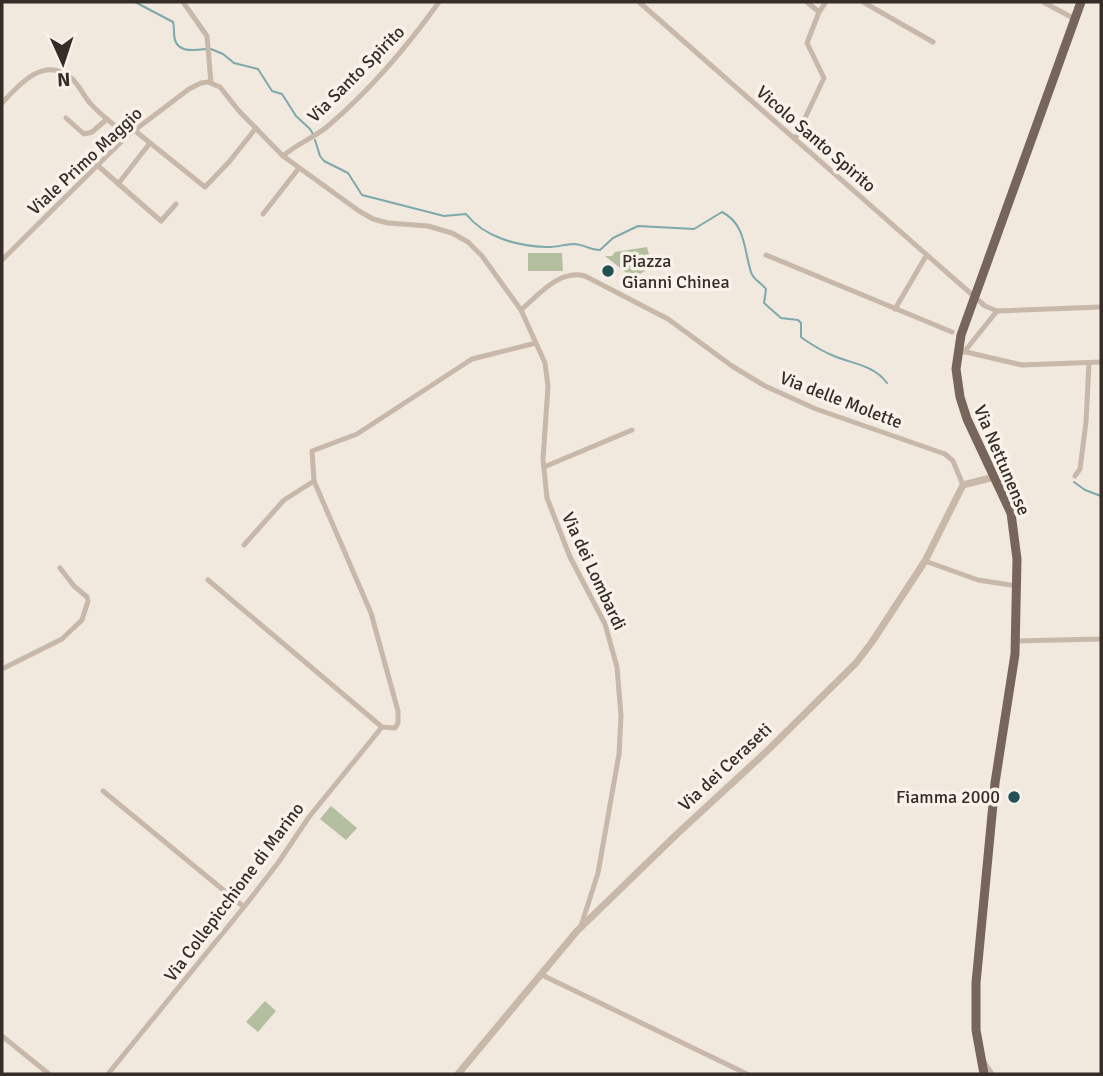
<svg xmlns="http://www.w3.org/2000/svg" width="1103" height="1076" viewBox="0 0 1103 1076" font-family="Signika,sans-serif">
<rect width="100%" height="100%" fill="#f1e8de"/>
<g fill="#b3bf9e">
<polygon points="647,247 652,267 633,278 605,256 612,256 615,252"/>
<polygon points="528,253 562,253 563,271 528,271"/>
<polygon points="331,806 357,828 346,840 320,819"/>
<polygon points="265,1001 276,1011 258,1032 246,1022"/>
</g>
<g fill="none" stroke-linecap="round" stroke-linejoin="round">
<g stroke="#7ea9ac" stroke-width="2">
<path d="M135 2 173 22C174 25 174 29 174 33 174 53 192 51 206 49"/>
<polyline points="211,49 223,54 234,63 258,69 272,91 282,94 296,116 310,129 313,134"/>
<path d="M315 140 320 156 324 161 348 173 362 195 444 216 466 214C484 237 517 246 546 247 555 248 564 244 574 244 583 244 590 250 600 250L613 238 638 226 694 229 722 212C746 224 744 251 751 272 753 280 762 283 766 289L764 303 781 318 798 320 801 323V337L805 340C814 346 824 352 834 356 853 364 874 365 887 383"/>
<polyline points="1074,482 1085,490 1101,496"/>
</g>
<g stroke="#c8b8aa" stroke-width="5">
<polyline points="183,2 207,36 211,83"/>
<polyline points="639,2 985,306 997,311 1101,307"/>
<polyline points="863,2 933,42"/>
<polyline points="1043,2 1075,19"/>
<polyline points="819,12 826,2"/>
<path d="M2 103C19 85 43 56 70 77 79 84 83 95 90 103 100 115 115 125 127 136"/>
<polyline points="66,118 84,134 92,132 107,119"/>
<polyline points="134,130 205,187 229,162 256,128"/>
<polyline points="795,139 824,78 807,43 819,12 807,2"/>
<path d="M283 156C296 144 314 138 328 126 370 90 407 47 439 2"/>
<polyline points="97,165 161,221 176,204"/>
<polyline points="118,184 150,143"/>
<polyline points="263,214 299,168"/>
<polyline points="766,255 952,332"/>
<polyline points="2,260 127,136 189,89 201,83 208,82 220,87 239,111 283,156 359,211 373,219 388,223 428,226 452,233 468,242 482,256 521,310 545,363 548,386 543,459 547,498 570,557 605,624 617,667 621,716 619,754 598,873 580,929"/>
<polyline points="895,309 926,256"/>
<path d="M521 310C539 294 560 269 585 276L668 319 732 366 765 386 816 409 945 454 953 461 963 485"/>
<polyline points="964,352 997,311"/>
<polyline points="966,352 1022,365 1101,362"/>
<polyline points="544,467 632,430"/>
<polyline points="1075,476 1080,469 1086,422 1089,363"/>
<polyline points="244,545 284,500 314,481"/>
<polyline points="925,561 978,580 1017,586"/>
<polyline points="208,580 382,727 395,728 398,723 398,711 371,613 314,481 312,451 357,434 472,359 536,343"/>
<polyline points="1016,641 1101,639"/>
<polyline points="2,669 62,639 82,620 88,601 87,597 74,586 60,568"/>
<polyline points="103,791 244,907"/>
<polyline points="542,975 747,1074"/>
<polyline points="2,1036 49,1074"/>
<polyline points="984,1062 992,1074"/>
<polyline points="108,1074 244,907 278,863 309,817 382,727"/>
</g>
<polyline stroke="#c8b8aa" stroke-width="7" points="458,1074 577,931 677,834 767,751 856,663 872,642 925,561 963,485 994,477"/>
<polyline stroke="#77655b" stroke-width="9" points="984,1074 976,1030 976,983 995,783 1015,654 1017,559 1011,513 967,419 960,397 956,369 961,335 1081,2"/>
</g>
<g fill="#215155" stroke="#f9f2ea" stroke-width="2.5">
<circle cx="608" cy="271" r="7"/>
<circle cx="1014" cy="797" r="7"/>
</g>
<g text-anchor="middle" stroke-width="7" stroke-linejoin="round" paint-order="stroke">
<g font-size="18" fill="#362d29" stroke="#f9f2ea">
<text transform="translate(356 74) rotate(-45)" y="6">Via Santo Spirito</text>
<text transform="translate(816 139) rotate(41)" y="6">Vicolo Santo Spirito</text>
<text transform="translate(85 161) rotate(-43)" y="6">Viale Primo Maggio</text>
<text transform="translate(841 400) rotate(21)" y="6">Via delle Molette</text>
<text transform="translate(1002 460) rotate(67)" y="6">Via Nettunense</text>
<text transform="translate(594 571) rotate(65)" y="6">Via dei Lombardi</text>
<text transform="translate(725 767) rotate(-43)" y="6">Via dei Ceraseti</text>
<text transform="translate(234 892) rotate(-53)" y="6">Via Collepicchione di Marino</text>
</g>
<g font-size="18" fill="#362d29" stroke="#f9f2ea" text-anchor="start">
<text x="622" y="267">Piazza<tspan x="622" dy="21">Gianni Chinea</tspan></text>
<text x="1000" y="803" text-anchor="end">Fiamma 2000</text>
</g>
</g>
<rect width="1103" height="1076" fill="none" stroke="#362d29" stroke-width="7"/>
<g transform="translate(63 63) rotate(177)" stroke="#f9f2ea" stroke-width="5" paint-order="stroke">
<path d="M0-5L12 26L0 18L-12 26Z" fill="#362d29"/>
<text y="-10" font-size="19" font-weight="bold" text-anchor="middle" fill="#362d29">N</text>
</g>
</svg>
